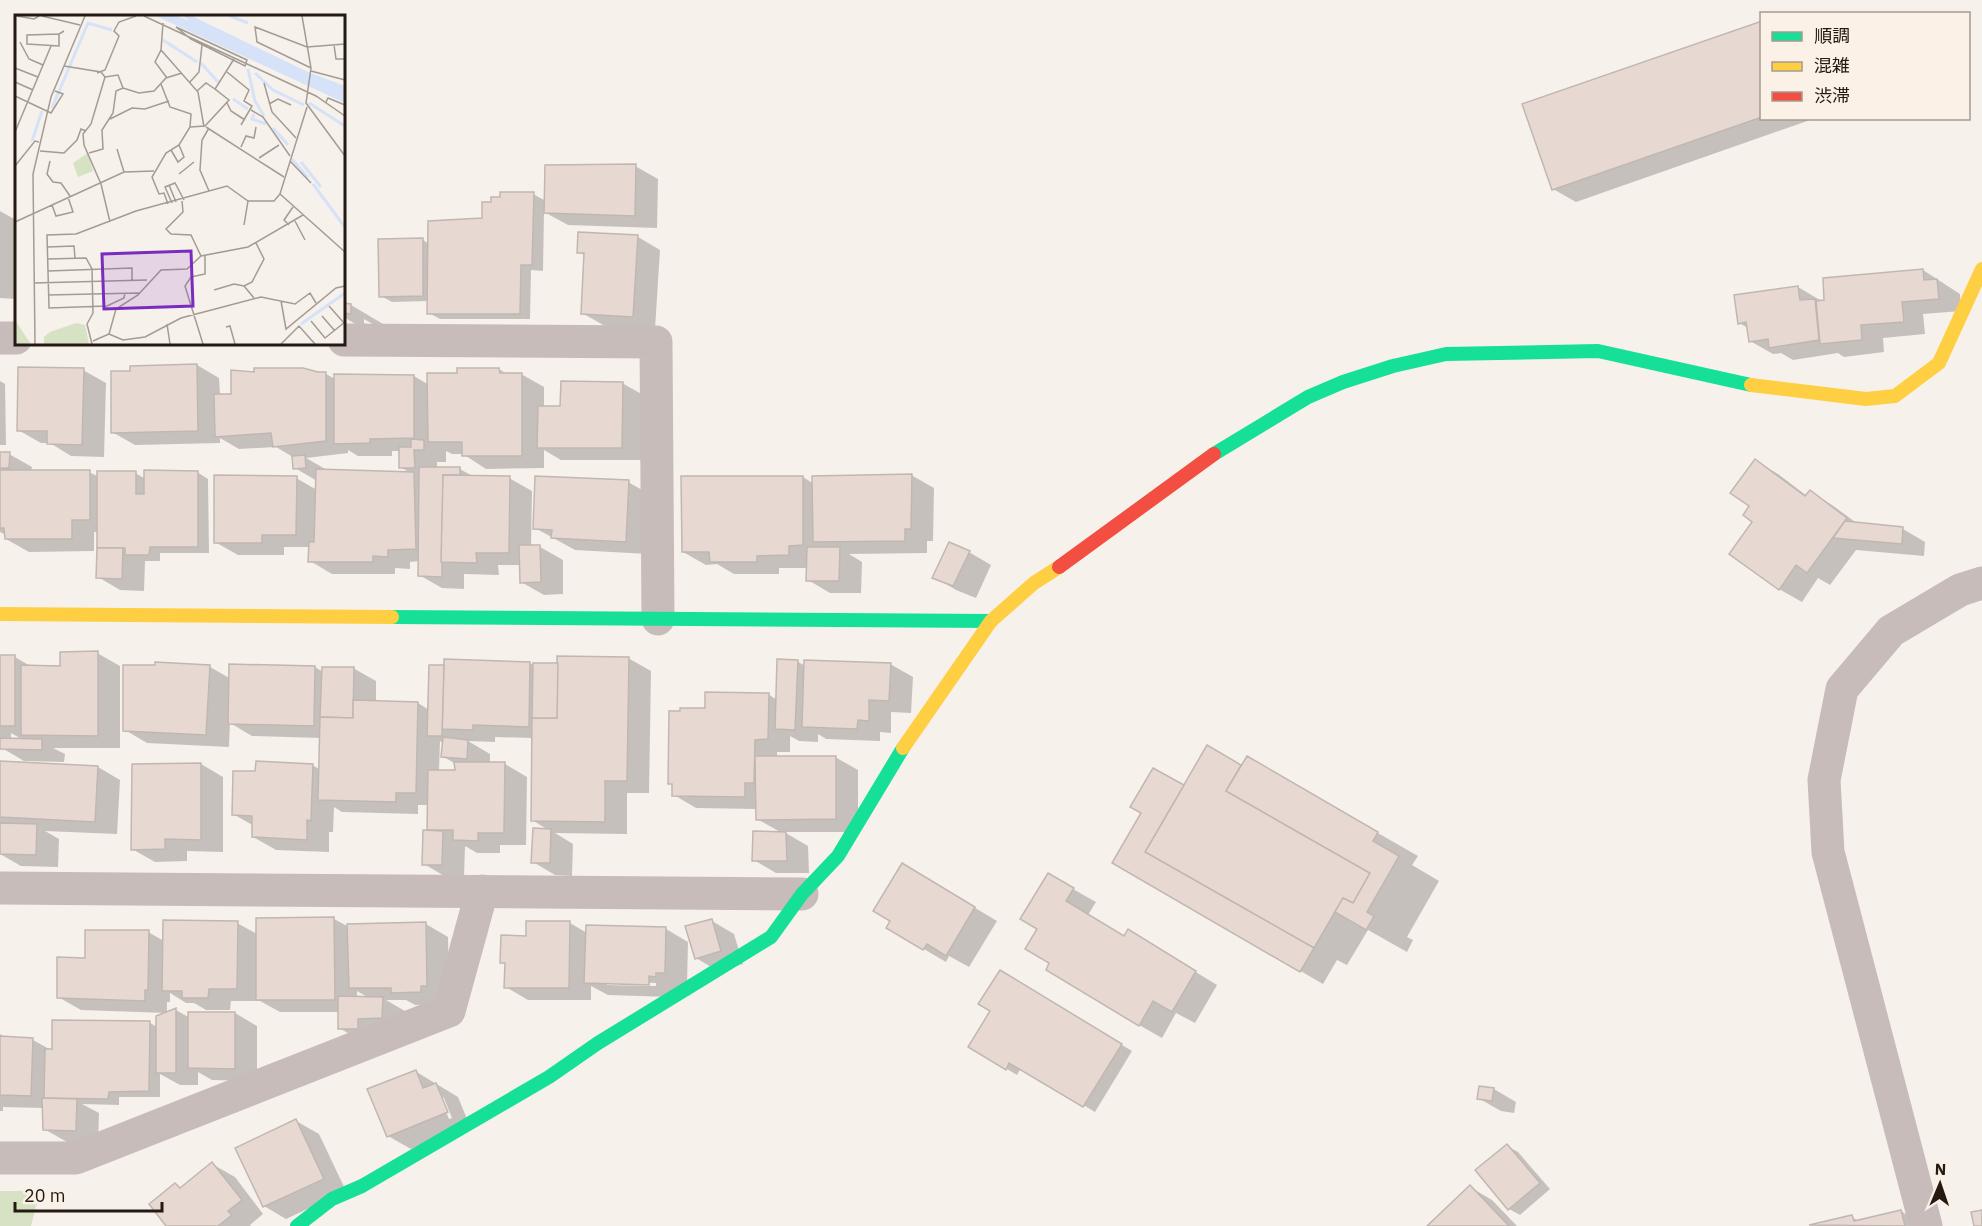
<svg xmlns="http://www.w3.org/2000/svg" width="1982" height="1226" viewBox="0 0 1982 1226" font-family="'IBM Plex Sans','Noto Sans JP',sans-serif">
<rect width="100%" height="100%" fill="#f7f1eb"/>
<polygon fill="#d7e2c4" points="0,1191 40,1191 31,1226 0,1226"/>
<g fill="#0003" fill-rule="evenodd">
<polygon points="1762,22 1762,118 1816,118 1576,202 1553,189"/>
<polygon points="635,166 658,179 657,228 568,225 544,212 543,271 531,270 530,319 440,319 429,313 429,301 392,302 381,296 423,240 429,244 483,220 533,194 546,201"/>
<polygon points="0,211 16,220 15,299 0,298"/>
<polygon points="638,237 660,250 655,329 605,326 582,313 586,256 578,252"/>
<polygon points="1923,270 1960,294 1961,311 1923,314 1925,334 1883,338 1884,352 1844,357 1838,353 1793,360 1781,353 1773,354 1750,341 1748,328 1739,323 1798,287 1820,300 1821,303"/>
<polygon points="344,305 351,305 383,324 383,330 364,319 364,323 378,331 365,330 344,317"/>
<path d="M197 365 219 378 220 395H232L326 374 335 379 414 376 429 385 459 374 499 369 507 374H521L544 387V407H562L622 383 645 396 644 460H561L544 450V468L486 469 463 454H452L446 451V462H437V469H460L474 477 509 478 532 491 531 547H540L563 560V594L544 595 521 582V565H498L499 575 464 574V589L442 588 419 575V561L410 562V569L395 568V574H332L310 561V547H284V555H238L215 542 296 478 317 490V481L295 468 293 457 276 447 239 449 220 438V443L135 445 112 432 132 373ZM348 450 358 456H392V451H400V467L411 473 327 470 306 458 348 453Z"/>
<polygon points="83,370 106,383 104,457 71,456 50,443 41,443 18,430"/>
<polygon points="0,381 5,384 6,445 0,445"/>
<polygon points="0,453 9,454 32,467 31,472 89,472 99,477 135,473 146,479 197,472 208,479 209,553 160,553 160,561 145,561 144,591 120,590 98,577 98,532 94,532 94,551 29,552 6,539 6,535 0,532"/>
<polygon points="1755,461 1778,474 1807,496 1810,492 1832,505 1858,524 1903,529 1925,542 1924,556 1856,550 1830,585 1818,578 1802,602 1779,589 1754,522 1751,506"/>
<polygon points="911,475 934,488 933,541 927,541 927,553 849,554 862,562 861,593 830,593 808,580 808,568 779,568 779,574 734,574 717,564 706,565 683,552 803,477 814,484"/>
<polygon points="628,482 651,495 648,554 575,550 535,528"/>
<polygon points="969,552 991,565 976,598 956,590 934,577"/>
<path d="M97 653 120 666V748H53L65 754 64 762 24 761 2 748 0 737V657H15L32 667H62ZM11 733 23 740H11Z"/>
<path d="M628 658 651 671 649 793H627V834L555 833 573 844 572 876 555 875 533 862 550 831 532 820 533 738 495 737V742L468 741 490 754V764H505L527 777 526 845H500V853H477L465 846 464 877H446L424 864 429 832V805H418V814L342 812 334 807 333 832H329V852L276 850 253 837 254 826 233 814 257 773 312 765 321 770V738L252 736 230 723 229 747 147 743 125 730 210 667 231 679V666L315 667 323 672 353 668 376 681V702L418 703 429 710 530 663 534 666ZM440 741 444 744 442 756 456 764V772H439Z"/>
<polygon points="797,661 805,666 890,664 913,677 911,713 891,712 891,733 880,732 880,741 826,739 818,734 818,742 799,741 790,736 790,752 777,752 777,758 835,757 858,770 858,832 784,832 808,846 809,873 776,873 754,860 782,833 757,819 757,809 696,808 674,795 674,786 669,783 706,709 768,694 777,700"/>
<polygon points="1208,747 1242,767 1247,758 1418,856 1412,865 1439,881 1407,937 1413,940 1407,952 1368,930 1347,965 1337,960 1323,984 1114,863 1185,787"/>
<polygon points="0,762 98,767 120,780 117,834 45,831 59,839 58,867 21,866 0,854"/>
<polygon points="201,764 223,777 223,852 187,851 187,861 155,862 132,849"/>
<polygon points="1048,875 1096,902 1088,915 1125,938 1150,944 1217,985 1195,1023 1176,1013 1162,1038 1139,1025 1051,963 1039,929"/>
<polygon points="925,878 997,921 969,967 949,956 946,962 888,928"/>
<path d="M334 919 349 927 426 924 448 937 449 998 443 1004 415 1005 406 1000H386L405 1011 362 1041 339 1028 340 1012H280L260 1001H231L230 1010H206L194 1003H186L170 993V1002H167V1013L81 1010 58 997 87 959 148 932 164 941 237 923 257 934ZM357 991 369 998H357Z"/>
<polygon points="712,921 734,934 743,964 718,971 696,958"/>
<path d="M570 923 587 933 666 929 688 942 687 985 671 997 608 995 591 986V1000H528L506 987 507 965 501 962 528 938ZM607 982 656 983V986L607 985Z"/>
<polygon points="1000,972 1132,1051 1095,1112 1021,1068 1017,1075 970,1047 992,1011"/>
<polygon points="176,1010 190,1018 235,1013 257,1026 257,1081 212,1080 198,1072 198,1085 180,1085 160,1074 160,1097 119,1097 119,1105 82,1104 99,1113 98,1143 67,1142 44,1129 44,1108 3,1107 3,1111 0,1111 0,1034 6,1038 33,1040 51,1050 150,1023 157,1027 157,1017"/>
<path d="M415 1071 458 1097 469 1124 411 1149 388 1136ZM440 1096 444 1098 452 1118 449 1119Z"/>
<polygon points="1494,1089 1516,1102 1514,1113 1501,1111 1478,1098"/>
<polygon points="296,1121 319,1134 346,1191 286,1219 264,1206"/>
<polygon points="1507,1146 1518,1152 1550,1189 1520,1215 1509,1209"/>
<polygon points="212,1164 235,1177 263,1214 250,1225 251,1226 168,1226 175,1185 181,1189"/>
<polygon points="1470,1187 1492,1200 1517,1226 1429,1226"/>
<polygon points="1901,1211 1924,1226 1814,1226 1851,1217 1859,1221"/>
</g>
<g fill="#e8d8d2" stroke="#c1b7b2" stroke-width="1.5">
<polygon points="1762,21 1762,117 1552,190 1522,104"/>
<polygon points="636,164 635,216 544,213 545,165"/>
<polygon points="500,192 534,192 532,265 521,265 520,314 427,314 428,221 482,218 482,202 491,202 491,197 500,197"/>
<polygon points="578,232 638,235 633,317 581,314 584,253 577,253"/>
<polygon points="423,238 423,296 379,297 378,239"/>
<polygon points="1923,269 1924,280 1937,279 1939,299 1902,302 1904,322 1861,325 1862,340 1820,344 1816,301 1824,300 1823,278"/>
<polygon points="1798,286 1800,300 1815,299 1819,340 1769,348 1768,339 1749,342 1746,322 1738,324 1734,295"/>
<polygon points="344,303 351,304 351,314 344,313"/>
<polygon points="197,364 198,431 111,433 111,371 130,371 130,366"/>
<polygon points="18,367 84,368 82,445 47,444 47,431 17,431"/>
<polygon points="254,368 303,368 318,372 326,372 326,441 273,447 271,433 215,437 214,394 231,394 231,370 254,372"/>
<polygon points="457,368 499,368 500,373 522,373 522,456 462,456 462,442 428,442 427,373 457,373"/>
<polygon points="334,374 414,375 414,438 370,439 370,443 334,444"/>
<polygon points="561,381 623,382 622,448 537,448 538,406 560,406"/>
<polygon points="411,439 424,440 424,450 414,450 415,468 399,468 399,447 411,447"/>
<polygon points="0,452 10,452 9,468 0,468"/>
<polygon points="305,455 306,468 293,469 292,456"/>
<polygon points="1755,459 1805,496 1810,490 1847,518 1807,573 1796,565 1779,590 1729,554 1752,522 1743,515 1749,506 1730,493"/>
<polygon points="419,467 460,467 460,475 443,475 442,577 418,576"/>
<polygon points="316,469 414,472 416,549 388,550 388,557 373,556 373,562 308,562 309,542 314,542"/>
<polygon points="0,470 90,470 90,520 72,520 72,539 5,539 4,528 0,528"/>
<polygon points="144,470 198,471 198,547 150,547 149,555 125,555 125,548 97,548 97,471 136,471 136,494 144,494"/>
<polygon points="912,474 911,529 905,529 905,541 813,542 812,476"/>
<polygon points="214,475 297,476 296,535 262,535 262,543 214,543"/>
<polygon points="443,475 510,476 509,553 476,553 477,563 441,562"/>
<polygon points="535,476 629,480 626,542 551,538 552,530 533,529"/>
<polygon points="681,476 803,476 803,545 789,546 789,555 757,556 757,562 710,562 709,552 682,552"/>
<polygon points="1845,521 1903,527 1902,544 1833,538"/>
<polygon points="949,542 970,551 953,586 932,578"/>
<polygon points="519,545 540,545 541,582 520,583"/>
<polygon points="807,547 840,547 839,581 806,581"/>
<polygon points="97,548 123,548 122,579 96,578"/>
<polygon points="98,651 98,736 21,735 21,665 60,666 60,652"/>
<rect x="0" y="655" width="15" height="71"/>
<polygon points="557,656 629,657 627,781 605,781 605,822 531,821 532,718 557,718"/>
<polygon points="444,659 530,662 529,727 473,725 473,730 442,729"/>
<polygon points="777,659 798,660 795,730 775,729"/>
<polygon points="804,660 891,663 889,701 869,700 869,721 858,720 857,729 802,727"/>
<polygon points="155,662 210,665 206,735 123,731 123,665 155,665"/>
<polygon points="533,663 558,663 557,718 532,718"/>
<polygon points="229,664 315,666 314,726 228,724"/>
<polygon points="429,665 444,665 442,736 427,736"/>
<polygon points="322,667 354,667 353,718 320,717"/>
<polygon points="705,692 769,693 768,739 755,740 754,783 745,783 745,797 672,796 672,784 668,784 669,711 680,711 680,708 705,708"/>
<polygon points="353,700 418,702 416,793 396,793 396,802 318,800 320,717 353,718"/>
<polygon points="443,737 468,740 467,759 441,757"/>
<polygon points="0,738 42,739 42,750 0,749"/>
<polygon points="1207,745 1241,765 1226,791 1370,873 1353,903 1343,898 1314,948 1145,852"/>
<polygon points="755,756 836,756 836,819 756,820"/>
<polygon points="1247,756 1378,832 1373,841 1399,856 1367,912 1374,916 1366,930 1335,912 1343,898 1353,903 1370,873 1226,791"/>
<polygon points="0,761 98,766 95,822 0,817"/>
<polygon points="256,761 313,764 311,821 307,820 307,840 252,837 252,816 232,815 233,771 255,771"/>
<polygon points="454,762 505,762 504,833 478,833 478,841 453,840 453,830 427,830 428,770 455,770"/>
<polygon points="201,763 201,840 165,839 165,849 131,850 132,764"/>
<polygon points="1153,768 1184,785 1145,852 1314,948 1300,972 1112,863 1141,813 1130,807"/>
<polygon points="0,823 37,824 36,855 0,854"/>
<polygon points="533,828 551,829 550,863 531,863"/>
<polygon points="423,830 443,831 442,865 422,865"/>
<polygon points="753,831 786,832 787,861 752,861"/>
<polygon points="902,863 975,907 946,956 927,944 923,950 886,928 890,921 873,911"/>
<polygon points="1048,873 1074,888 1066,901 1124,936 1128,929 1196,971 1172,1012 1153,1001 1139,1026 1046,970 1049,963 1025,949 1037,929 1020,919"/>
<polygon points="334,917 335,1000 256,1000 256,918"/>
<polygon points="712,919 721,951 695,959 685,926"/>
<polygon points="163,920 238,921 237,989 209,989 208,998 182,998 182,991 162,991"/>
<polygon points="526,921 570,921 569,988 504,988 505,963 500,963 501,935 526,936"/>
<polygon points="426,922 427,986 421,986 421,992 391,993 391,988 349,988 347,924"/>
<polygon points="586,925 666,927 665,973 656,973 656,977 649,976 649,985 584,983"/>
<polygon points="85,930 149,930 148,990 145,990 145,1001 57,998 57,957 85,958"/>
<polygon points="1000,970 1122,1044 1083,1107 1009,1063 1006,1070 968,1047 990,1011 978,1004"/>
<polygon points="338,996 383,997 382,1018 358,1019 358,1029 338,1029"/>
<polygon points="176,1008 176,1073 156,1073 156,1016"/>
<polygon points="188,1012 235,1012 235,1069 188,1068"/>
<polygon points="52,1020 150,1021 149,1091 109,1092 108,1099 44,1098 45,1049 52,1049"/>
<polygon points="0,1036 33,1038 31,1096 0,1095"/>
<polygon points="416,1070 423,1088 436,1083 448,1112 387,1137 367,1089"/>
<polygon points="1479,1086 1494,1088 1492,1101 1477,1099"/>
<polygon points="42,1098 77,1099 76,1131 43,1130"/>
<polygon points="296,1119 324,1179 263,1207 235,1148"/>
<polygon points="1507,1144 1540,1183 1508,1210 1475,1170"/>
<polygon points="212,1162 242,1200 228,1211 232,1215 218,1226 166,1226 149,1204 175,1183 180,1188"/>
<polygon points="1470,1185 1509,1226 1427,1226"/>
<polygon points="1901,1210 1905,1226 1809,1225 1852,1215 1854,1221"/>
<polygon points="1982,1210 1982,1226 1974,1226 1971,1212"/>
</g>
<g fill="none" stroke-linecap="round" stroke-linejoin="round">
<g stroke="#c7bcba" stroke-width="33">
<polyline points="0,338 16,338"/>
<polyline points="344,340 656,342 658,619"/>
<polyline points="0,888 802,894"/>
<polyline points="0,1158 76,1158 449,1011 482,891"/>
<polyline points="1926,1226 1828,852 1824,780 1842,689 1891,631 1960,590 1982,583"/>
</g>
<g stroke="#16e098" stroke-width="14">
<polyline points="1214,454 1308,397 1343,382 1393,366 1446,354 1598,351 1751,385"/>
<polyline points="392,617 991,621"/>
<polyline points="297,1226 332,1199 362,1186 549,1077 598,1043 771,937 802,894 838,856 903,748"/>
</g>
<g stroke="#ffcf43" stroke-width="14">
<polyline points="1751,385 1866,399 1895,396 1939,363 1982,269"/>
<polyline points="0,614 392,617"/>
<polyline points="903,748 991,621 1034,583 1059,567"/>
</g>
<polyline stroke="#f24e42" stroke-width="14" points="1059,567 1214,454"/>
</g>
<g transform="translate(15 15)">
<rect width="330" height="330" fill="#f7f1eb"/>
<path d="M73 138 78 156 63 162 58 148ZM0 305 15 328V329H0ZM61 308 70 310 74 329H29V322L35 317Z" fill="#d7e2c4"/>
<path d="M141 1H162L174 6 169 1H177L293 57 330 71V88Z" fill="#d5e2f8"/>
<path fill="none" stroke="#d5e2f8" stroke-width="3" d="M215 1 233 8M148 25 182 47M186 48 203 67M233 54 240 86 249 101M240 58 258 75 289 90M218 84 233 94M294 88 330 111M37 93 73 8 97 15M239 99 237 104 251 109M258 113 273 130M17 126 27 96M277 144 293 163M286 147 306 172M298 169 329 211M286 309 330 278"/>
<path fill="none" stroke="#a39b94" stroke-width="1.5" d="M2 1 19 4 24 1M27 1 65 10M129 1 301 81 330 101M287 1 296 53 291 88 330 141M148 8 146 35 140 47 152 63M161 12 232 45 230 51 176 24ZM44 19V31L12 29V20L44 19 49 16M5 27 14 44 28 50M319 30 321 44H330M146 35 183 77 189 112M49 51 86 57 90 62M0 53 23 62M296 53 242 27 240 12 292 32 330 29M296 56 330 65M212 57 234 75 229 86 237 91 226 110M82 58 90 55 104 21 99 16 104 7 121 1M90 62 76 109 68 119 69 130 86 169 95 207M90 62 103 60 108 73M0 67 18 75M175 67 184 57 187 30M249 68 257 97 281 123M146 69 155 92 176 99 175 112 164 130 151 138 137 162 144 179 149 178 153 189M182 76 191 68 200 74M0 81 36 98 48 79 40 76M311 87 313 83 330 90M212 88 216 96 230 105M254 89 263 84 276 90M236 95 248 102 275 141M95 104 117 93 130 94 154 86M175 112 190 111 214 85 200 74 219 44M191 112 269 162M194 113 187 125 185 155 194 176M0 117 36 31M226 132 231 121 239 123 241 112M102 134 109 157M156 135 163 147 169 142 164 130M25 136 49 138 62 125 66 114 71 116M74 138 88 134 87 115 98 98 101 76 108 73 124 78 139 76 151 63 167 58M244 143 264 130M35 146 32 159 38 167 46 168 55 181M275 146 296 168M0 151 20 126 24 127M164 159 179 147M154 170 161 187M265 179 330 237M167 186 168 197 151 214 156 219 176 220 186 241M157 188 150 172 160 168 169 185M37 190 41 201 58 197 53 182M280 206 290 225M0 207 109 157 139 156M229 210 233 186M274 210 269 205 278 192M32 232 59 231 60 243M32 244 71 243 77 254 78 298 72 309 77 329M33 256 117 253V266M19 268 132 265M199 275 219 269 229 271M110 278 109 283 92 291 34 293 32 220 61 219 121 196 212 171 233 186H259L265 179 292 92M33 280 124 278M239 283 229 271 237 267 249 244 241 228M266 286 271 314 321 273 330 271M314 291 329 308M307 301 320 316M296 306 310 323 330 307M152 309 155 329M211 312 215 311 220 329M94 319 108 325 130 322 166 303 246 282 280 289 295 278 301 288M78 326 94 319 101 294 123 280 146 255 172 254 186 241 233 232 288 200M20 329 18 159 36 82 70 1M188 329 170 271 176 262 190 259V240M266 329 284 311 300 329"/>
<path fill="#7b2cbf" fill-opacity="0.15" stroke="#7b2cbf" stroke-width="3" d="M176 236 178 291 89 294 87 239Z"/>
<rect width="330" height="330" fill="none" stroke="#241a11" stroke-width="3"/>
</g>
<rect x="1760" y="12" width="210" height="108" fill="#fcf1e6" stroke="#a69b91" stroke-width="1.5"/>
<rect x="1772" y="32" width="30" height="9" fill="#16e098" stroke="#a69b91" stroke-width="1.5"/>
<text x="1814" y="42" font-size="18" fill="#241a11">順調</text>
<rect x="1772" y="62" width="30" height="9" fill="#ffcf43" stroke="#a69b91" stroke-width="1.5"/>
<text x="1814" y="72" font-size="18" fill="#241a11">混雑</text>
<rect x="1772" y="92" width="30" height="9" fill="#f24e42" stroke="#a69b91" stroke-width="1.5"/>
<text x="1814" y="102" font-size="18" fill="#241a11">渋滞</text>
<g transform="translate(1940 1184) rotate(2)" stroke="#fcf1e6" stroke-width="4.5" paint-order="stroke">
<path d="M0-4.5L10 22L0 15L-10 22Z" fill="#241a11"/>
<text y="-9" font-size="16" font-weight="bold" text-anchor="middle" fill="#241a11">N</text>
</g>
<path d="M15 1202v9h147v-9" fill="none" stroke="#241a11" stroke-width="3"/>
<text x="24" y="1202" font-size="18" fill="#241a11" stroke="#fcf1e6" stroke-width="4.5" paint-order="stroke">20 m</text>
</svg>
